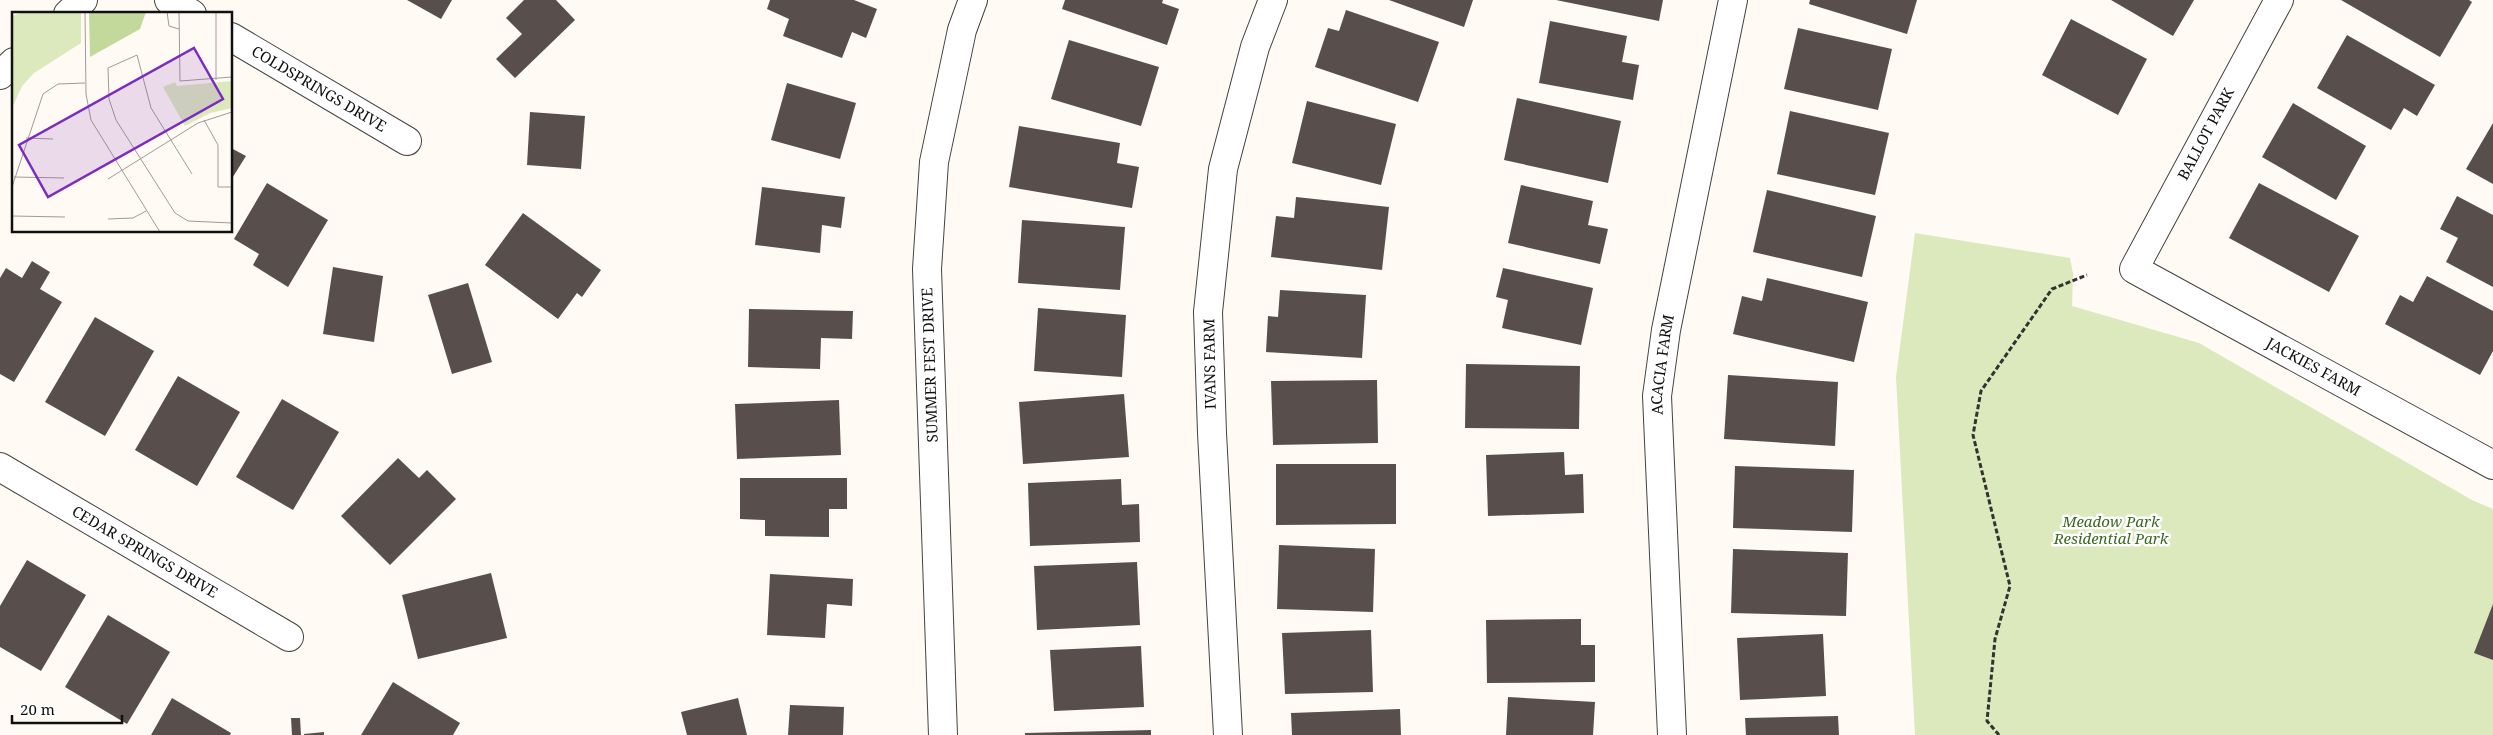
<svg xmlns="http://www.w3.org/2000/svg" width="2493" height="735" viewBox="0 0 2493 735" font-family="'Noto Serif',serif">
<rect width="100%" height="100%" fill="#fffaf3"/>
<polygon fill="#dbe9bd" points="1915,233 2070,258 2073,274 2072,306 2199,343 2472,500 2493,509 2493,735 1915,735 1896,377"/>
<g fill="#584f4c">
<polygon points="407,0 452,0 441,19"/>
<polygon points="524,0 556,0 575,20 515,78 496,59 522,34 506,18"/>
<polygon points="770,0 854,0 877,9 866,38 852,32 842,58 783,36 789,19 767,9"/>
<polygon points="1065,0 1163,0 1162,3 1179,9 1167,45 1062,9"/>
<polygon points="1389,0 1473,0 1464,27"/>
<polygon points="1556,0 1663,0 1659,21"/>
<polygon points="1810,0 1917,0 1907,34 1809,4"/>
<polygon points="2111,0 2194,0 2173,36"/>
<polygon points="2341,0 2469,0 2472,2 2440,57"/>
<polygon points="1346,10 1439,42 1418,102 1315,67 1328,28 1339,31"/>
<polygon points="2071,19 2147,59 2118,115 2042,75"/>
<polygon points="1550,21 1627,36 1622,62 1639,65 1633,100 1539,83"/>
<polygon points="1798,28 1892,49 1878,110 1784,89"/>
<polygon points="2347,35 2435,85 2417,116 2404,108 2391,130 2317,88"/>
<polygon points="1069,40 1159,67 1141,126 1051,99"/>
<polygon points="787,83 856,103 840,159 771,140"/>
<polygon points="1517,98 1621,121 1608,183 1504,160"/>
<polygon points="1307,101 1396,124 1381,185 1292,163"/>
<polygon points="2293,103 2366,146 2336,200 2262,157"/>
<polygon points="1790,111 1889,133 1875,195 1777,174"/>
<polygon points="530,112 585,116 581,169 527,165"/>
<polygon points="2493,123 2493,184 2466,169"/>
<polygon points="1019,126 1120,143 1117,163 1139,167 1132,208 1009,187"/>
<polygon points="231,148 246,156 231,180"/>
<polygon points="267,183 328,220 288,287 253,265 259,254 234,239"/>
<polygon points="2259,183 2359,236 2329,292 2229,238"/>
<polygon points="1521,185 1593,201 1588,225 1608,229 1600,264 1508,243"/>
<polygon points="762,187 845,197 841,228 822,225 820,253 755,245"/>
<polygon points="1767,190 1876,216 1862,277 1753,252"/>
<polygon points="2457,196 2493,215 2493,287 2446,262 2458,238 2440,229"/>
<polygon points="1296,197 1389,207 1382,270 1271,257 1276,216 1294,218"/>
<polygon points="523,213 601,270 582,297 577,293 558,319 485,265"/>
<polygon points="1022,220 1125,227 1120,290 1018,283"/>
<polygon points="32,261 50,272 40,289 62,302 14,382 0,374 0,278 6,268 22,278"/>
<polygon points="333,267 383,276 374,342 323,334"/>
<polygon points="1503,268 1593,288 1581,345 1502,328 1508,300 1496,297"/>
<polygon points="2427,276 2493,311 2493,351 2480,375 2385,324 2400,295 2413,302"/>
<polygon points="1767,278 1868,302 1854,362 1733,334 1742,296 1762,301"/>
<polygon points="468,283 492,362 452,374 428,295"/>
<polygon points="1280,290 1366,295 1362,358 1266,352 1268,316 1278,317"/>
<polygon points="1038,308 1126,315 1122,377 1034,371"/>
<polygon points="749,309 853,311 852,339 821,338 820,369 748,367"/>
<polygon points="95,317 154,351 105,436 45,402"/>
<polygon points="1466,364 1580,366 1579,429 1465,428"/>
<polygon points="1728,375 1838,382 1835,446 1724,439"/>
<polygon points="178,376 240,412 197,486 135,450"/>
<polygon points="1377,380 1378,443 1273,445 1271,381"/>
<polygon points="1124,394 1129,457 1023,464 1019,402"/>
<polygon points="282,399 339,432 293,510 236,477"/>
<polygon points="839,400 841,455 737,459 735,404"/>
<polygon points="1564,452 1565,475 1583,474 1584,513 1488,516 1486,455"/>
<polygon points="398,458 419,478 427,470 456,499 390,565 341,516"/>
<polygon points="1276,464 1396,464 1396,524 1276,525"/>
<polygon points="1735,466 1854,470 1852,532 1733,528"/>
<polygon points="740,478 847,478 847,509 829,509 829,537 765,536 765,520 740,519"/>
<polygon points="1121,479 1122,505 1139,504 1140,542 1030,546 1028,483"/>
<polygon points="1279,545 1375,549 1373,612 1277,609"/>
<polygon points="1733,549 1848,553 1846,616 1731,613"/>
<polygon points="27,560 86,595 41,671 0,647 0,606"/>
<polygon points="1137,562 1140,625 1037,630 1034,566"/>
<polygon points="491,573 507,638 418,659 402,595"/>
<polygon points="770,574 853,579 852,606 827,604 825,638 767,635"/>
<polygon points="2493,604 2493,660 2474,653"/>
<polygon points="108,615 170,652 127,724 65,687"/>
<polygon points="1581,619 1581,645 1595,645 1595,682 1487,683 1486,620"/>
<polygon points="1371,630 1373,692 1285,694 1282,633"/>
<polygon points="1823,634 1826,696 1740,700 1737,638"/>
<polygon points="1141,646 1144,707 1054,711 1050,650"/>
<polygon points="393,682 460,723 453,735 361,735"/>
<polygon points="1508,697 1595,702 1593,735 1506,735"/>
<polygon points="172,698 231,733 230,735 151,735"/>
<polygon points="738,698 747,735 687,735 681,712"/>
<polygon points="790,705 844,707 843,735 788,735"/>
<polygon points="1400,709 1401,735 1292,735 1291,713"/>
<polygon points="1838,716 1839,735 1746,735 1745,718"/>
<polygon points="291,718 300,718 301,735 292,735"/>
<polygon points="1151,730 1151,735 1025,735 1025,733"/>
<polygon points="324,732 324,735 304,735 304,734"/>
</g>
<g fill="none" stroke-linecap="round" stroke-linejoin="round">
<g stroke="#434343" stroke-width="30">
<g id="minor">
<polyline points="169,0 192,14"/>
<path id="s1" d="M2279 0 2134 269 2493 465"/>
<polyline points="68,14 83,0"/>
<path id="s2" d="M231 37 407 141"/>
<polyline points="0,75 14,62"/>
<path id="s3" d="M0 467 289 637"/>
<polyline points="1228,735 1212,433 1208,312 1223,169 1255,47 1273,0"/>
<path id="s4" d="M1672 735 1657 396 1666 330 1733 0"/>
</g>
</g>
<g stroke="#434343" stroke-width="30">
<polyline id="tertiary" points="943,735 927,269 934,162 962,30 973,0"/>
</g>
<polyline stroke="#323232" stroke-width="3" stroke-dasharray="5 2.5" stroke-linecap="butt" points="1999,735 1987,721 1995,639 2010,586 1973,435 1981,391 2052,289 2087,275"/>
<use href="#minor" stroke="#fff" stroke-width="28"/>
<use href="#tertiary" stroke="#fff" stroke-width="28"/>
</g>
<g text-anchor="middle" stroke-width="5" stroke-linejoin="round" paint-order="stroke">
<g font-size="15" fill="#101010" stroke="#fff">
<text dy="5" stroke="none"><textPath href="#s2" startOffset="102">COLDSPRINGS DRIVE</textPath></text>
<text transform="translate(2206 134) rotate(-62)" y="5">BALLOT PARK</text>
<text transform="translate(1210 364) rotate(-91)" y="5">IVANS FARM</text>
<text dy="5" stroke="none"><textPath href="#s4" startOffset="371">ACACIA FARM</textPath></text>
<text transform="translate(930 365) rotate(-92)" y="5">SUMMER FEST DRIVE</text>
<text dy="5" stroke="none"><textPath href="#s1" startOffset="510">JACKIES FARM</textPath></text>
<text dy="5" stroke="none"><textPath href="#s3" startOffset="168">CEDAR SPRINGS DRIVE</textPath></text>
</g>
<g font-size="15" font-style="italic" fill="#3c6721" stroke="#fff">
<text x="2111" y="527">Meadow Park<tspan x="2111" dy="17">Residential Park</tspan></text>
</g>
</g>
<g transform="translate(12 12)">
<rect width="220" height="220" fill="#fffaf3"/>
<path d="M12 0H69V31L22 61 10 74 0 96V4ZM220 69V96L198 101 173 114 151 75 163 70 165 74Z" fill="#dbe9bd"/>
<path d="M77 0H134L128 17 78 45Z" fill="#c3d99c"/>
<path fill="none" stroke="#9f9c98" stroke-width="1" d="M73 0 74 82 79 108 148 220M155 0 157 14 167 17M167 0 168 69 220 65M204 0V68M192 108 206 133V175H220M14 126 41 127M180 162 139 96 125 43 96 56 97 87 104 108 163 201 176 209 220 211M2 165 52 166M96 167 186 111 220 100M0 175 31 82 46 72 73 71M0 204 53 205M96 207 121 206 134 199"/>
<path fill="#7b2cbf" fill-opacity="0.15" stroke="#7b2cbf" stroke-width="2.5" d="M182 36 211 87 36 185 7 133Z"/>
<rect width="220" height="220" fill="none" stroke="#101010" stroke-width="2.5"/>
</g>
<path d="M12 715v8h110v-8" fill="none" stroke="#101010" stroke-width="2.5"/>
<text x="20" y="715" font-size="15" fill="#101010" stroke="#ffffff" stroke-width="4" paint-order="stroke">20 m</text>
</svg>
